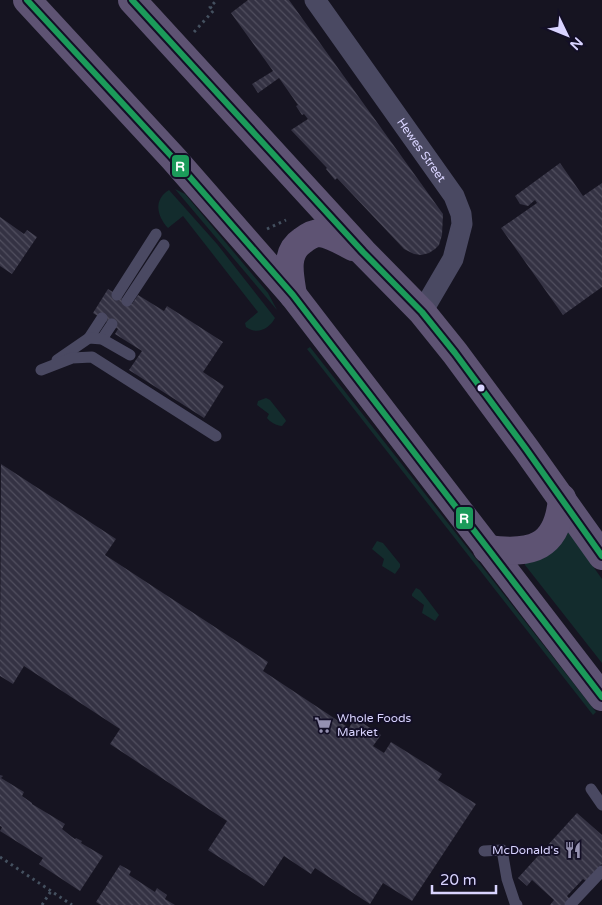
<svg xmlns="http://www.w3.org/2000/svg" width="602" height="905" viewBox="0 0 602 905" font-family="'Varela Round',sans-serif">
<defs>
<pattern id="building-back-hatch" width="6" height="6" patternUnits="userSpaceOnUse" patternTransform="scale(1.25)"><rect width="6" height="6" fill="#343243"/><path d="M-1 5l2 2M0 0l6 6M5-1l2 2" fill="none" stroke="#514f5f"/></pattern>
</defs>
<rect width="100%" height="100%" fill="#161421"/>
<g fill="#132c2d">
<polygon points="175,189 185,194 268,293 277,310"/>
<path d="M169 190 217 244 275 318C269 329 257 335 246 327L245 323 258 312 183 216 168 228C157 216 153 200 169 190Z"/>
<polygon points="310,347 596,712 593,715 307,349"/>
<path d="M266 398 270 400 285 419 286 421 282 426C277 426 270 422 267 418L269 414 257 405 258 401Z"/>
<polygon points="567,530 602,579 602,663 525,565 525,562"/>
<polygon points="377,541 383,543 400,564 400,567 395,574 382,566 384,559 372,549"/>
<polygon points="416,588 420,590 439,615 435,621 422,613 424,605 412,596 412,594"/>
</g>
<g fill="url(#building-back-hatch)">
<polygon points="248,0 289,0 443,214 442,235 439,245 435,249 429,253 421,255 414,254 404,249 337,178 335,180 326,169 327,168 291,130 308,119 304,114 302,115 296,106 298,105 279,78 258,93 252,84 273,71 231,13"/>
<polygon points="560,163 583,196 602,183 602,287 563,315 501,228 537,203 535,200 528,206 520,204 515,196"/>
<polygon points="0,217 24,234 27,230 37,237 12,274 0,266"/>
<polygon points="108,289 132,304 138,295 164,311 167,306 223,342 203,372 224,386 204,418 129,370 142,351 115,334 118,329 93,313"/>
<polygon points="1,464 116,539 105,555 268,662 263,671 349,728 355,718 381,735 373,746 384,753 391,742 442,774 438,780 476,804 412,901 383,883 370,904 315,868 311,874 284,856 264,886 208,850 227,821 110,744 120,729 24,666 13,684 0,676"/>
<polygon points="0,775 3,776 1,778 24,792 22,796 32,803 32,804 65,824 62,829 72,837 75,839 76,838 82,841 81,843 103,856 80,891 39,864 43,858 0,831 2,827 0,826"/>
<polygon points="577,813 602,835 602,864 586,881 583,879 567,896 570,899 565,905 550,905 554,900 532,880 527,886 518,878"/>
<polygon points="120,865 131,871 129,875 155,892 157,888 167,895 165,899 175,905 101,905 96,902"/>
</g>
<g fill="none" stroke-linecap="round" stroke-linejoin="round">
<g stroke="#44505f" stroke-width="3" stroke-dasharray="2.5 4" stroke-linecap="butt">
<polyline points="194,32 214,10 210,7 217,0"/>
<polyline points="267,229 286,220"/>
<polyline points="0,857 72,905"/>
<polyline points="42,905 51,891"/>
</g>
<g stroke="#4a4962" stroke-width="11">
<polyline points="117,295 156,234"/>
<polyline points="127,301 164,245"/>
<polyline points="89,338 102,318"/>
<polyline points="102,339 112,324"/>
<polyline points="57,360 89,338 102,339 130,355"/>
<polyline points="41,370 72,358 92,357 216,436"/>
<polyline points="591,789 602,805"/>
<polyline points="484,851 502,850 507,879 515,903 517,905"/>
<polyline points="570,905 602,871"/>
</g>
<path stroke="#4a4962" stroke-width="21" id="s1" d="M315 0 454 196 461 214 462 224 453 259 422 312"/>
<g stroke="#5e5373" stroke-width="28">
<polyline points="27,0 174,159 293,295 602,697"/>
<polyline points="132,0 363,252 422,312 455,353 526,449 602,556"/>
<path d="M293 295C290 276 284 253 302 241 307 237 314 233 320 233 331 234 343 242 353 247"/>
<path d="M487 549C532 555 558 548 562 498"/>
</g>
<g stroke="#130f26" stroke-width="10">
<g id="bus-1">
<polyline points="27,0 174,159 293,295 602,697"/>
<polyline points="132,0 363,252 422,312 455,353 526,449 602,556"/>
</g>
</g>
<use href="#bus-1" stroke="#1b9b5a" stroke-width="6"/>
</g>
<defs>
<g id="supermarket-bare" transform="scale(1.35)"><path d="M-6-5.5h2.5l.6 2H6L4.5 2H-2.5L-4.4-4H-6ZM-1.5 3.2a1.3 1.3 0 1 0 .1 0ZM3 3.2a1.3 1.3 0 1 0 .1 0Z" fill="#9591b1" stroke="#130f26" stroke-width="2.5" paint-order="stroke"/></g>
<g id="restaurant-bare" transform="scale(1.35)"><path d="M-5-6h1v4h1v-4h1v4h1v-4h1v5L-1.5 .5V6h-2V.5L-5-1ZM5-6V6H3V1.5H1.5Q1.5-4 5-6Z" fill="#9591b1" stroke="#130f26" stroke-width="2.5" paint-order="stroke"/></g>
</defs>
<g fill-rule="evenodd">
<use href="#supermarket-bare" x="323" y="725"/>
<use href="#restaurant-bare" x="573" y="850"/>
</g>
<circle fill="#d9d4ff" stroke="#130f26" stroke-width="2" cx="481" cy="388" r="4.5"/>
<g text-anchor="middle" stroke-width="4" stroke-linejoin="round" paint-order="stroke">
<g font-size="12" fill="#d9d4ff" stroke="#130f26">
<text dy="4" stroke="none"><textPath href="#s1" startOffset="184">Hewes Street</textPath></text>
</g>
<g font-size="12" fill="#d9d4ff" stroke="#130f26" text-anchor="start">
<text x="337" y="722">Whole Foods<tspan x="337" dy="14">Market</tspan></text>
<text x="559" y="854" text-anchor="end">McDonald's</text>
</g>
</g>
<g stroke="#130f26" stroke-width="2">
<rect x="171" y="154" width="19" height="24" rx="5" fill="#1b9b5a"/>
<rect x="455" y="506" width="19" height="24" rx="5" fill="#1b9b5a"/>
</g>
<g font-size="14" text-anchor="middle" font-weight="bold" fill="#fff">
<text x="180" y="171">R</text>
<text x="464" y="523">R</text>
</g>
<g transform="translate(567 35) rotate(133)" stroke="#130f26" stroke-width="4" paint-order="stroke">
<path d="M0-4L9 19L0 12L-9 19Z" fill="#d9d4ff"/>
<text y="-8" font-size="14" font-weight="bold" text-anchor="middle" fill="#d9d4ff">N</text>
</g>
<path d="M432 885v8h64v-8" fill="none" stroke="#d9d4ff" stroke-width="2.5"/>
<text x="440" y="885" font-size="15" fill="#d9d4ff" stroke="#130f26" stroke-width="4" paint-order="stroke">20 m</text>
</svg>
